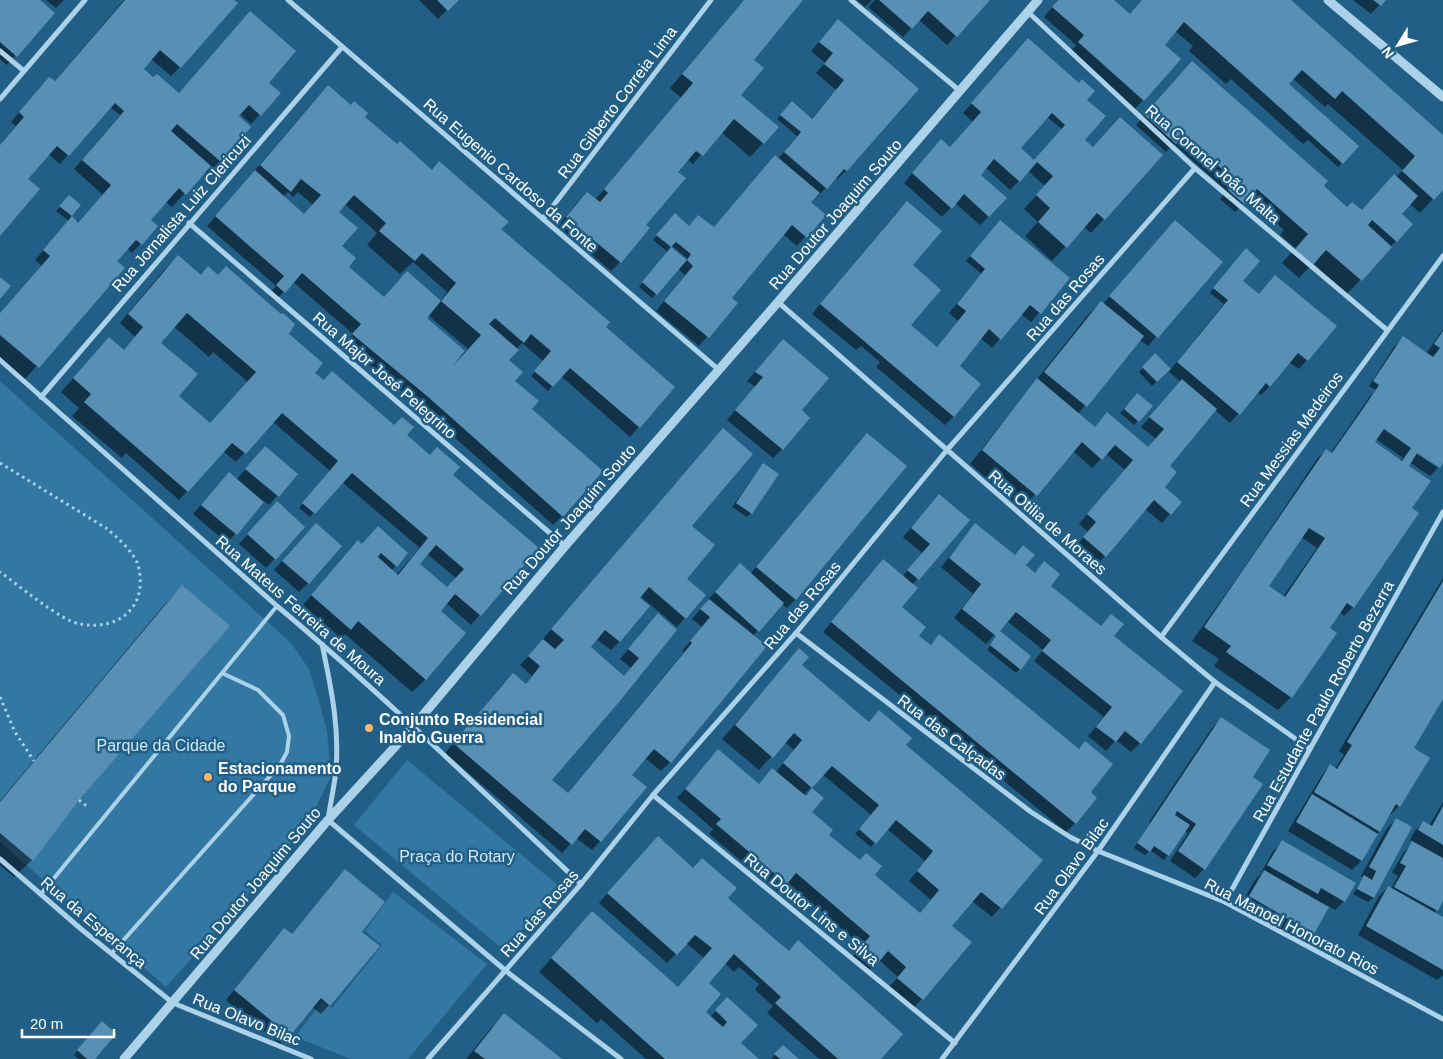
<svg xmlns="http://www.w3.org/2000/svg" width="1443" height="1059" viewBox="0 0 1443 1059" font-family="Arial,sans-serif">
<rect width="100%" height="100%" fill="#225f86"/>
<g fill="#3378a2">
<polygon points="0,381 291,643 309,669 320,705 327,731 331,777 309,821 246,897 166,987 0,842"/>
<polygon points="407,760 559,886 505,951 354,825"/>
<polygon points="393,892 487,964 408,1059 351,1059 295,1037 322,1001 332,1008 382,945 365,931"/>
</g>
<g fill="#0007" fill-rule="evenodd">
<polygon points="0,0 38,0 53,13 7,65 0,59"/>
<polygon points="46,0 64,0 56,8"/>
<polygon points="124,0 232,0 180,67 171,76 151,59 142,69 153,79 178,94 267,83 279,93 251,124 240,114 220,161 207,174 204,172 172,207 166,202 150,220 157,226 132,253 127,248 112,266 85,311 24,380 0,359 0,313 42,266 35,260 69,221 56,211 65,201 80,206 70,217 78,224 103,195 74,169 120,115 110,107 60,164 48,154 26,179 0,234 0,145 16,126 11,122 41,87 54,82"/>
<polygon points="419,0 457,0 438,19"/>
<polygon points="744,0 802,0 752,60 739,95 763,143 750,157 721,132 693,164 687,159 677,172 645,225 620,262 611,271 558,226 578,202 595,200 681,98 670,88"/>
<polygon points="857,0 872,0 865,7"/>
<polygon points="875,0 988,0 947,45 919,20 903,37 868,7"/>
<polygon points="1058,0 1112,0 1129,16 1142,0 1289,0 1443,137 1443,188 1420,213 1410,204 1400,214 1396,241 1347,294 1313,263 1299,278 1282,263 1295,248 1280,235 1284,230 1248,198 1235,212 1220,199 1227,191 1174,144 1166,152 1136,125 1183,71 1317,192 1347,209 1361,212 1403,170 1328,104 1325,107 1292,78 1287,84 1358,146 1338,167 1308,140 1303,144 1231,79 1226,84 1189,51 1193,46 1175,31 1163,45 1143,100 1135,109 1070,52 1076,45 1044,17"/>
<polygon points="1353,0 1384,0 1371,14"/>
<path d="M838 20 917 89 846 171 837 179 835 178 817 197 815 196 810 202 824 215 797 246 783 234 730 298 736 303 699 346 656 311 685 275 678 269 652 298 639 287 668 252 653 240 670 219 689 227 714 228 778 159 797 136 777 119 788 107 811 119 836 90 816 73 825 63 811 51ZM671 245 688 259 686 261 669 247Z"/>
<path d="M1020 49 1081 105 1076 148 1162 155 1091 233 1084 227 1052 261 1025 236 1038 222 1024 209 1045 186 1028 171 1010 190 985 167 979 175 989 216 980 225 955 203 942 217 904 183 932 150 949 148 973 122 963 113ZM1047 117 1062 129 1034 161 1019 148Z"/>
<path d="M328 86 363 117 500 230 604 327 673 387 630 437 561 376 548 391 531 376 544 362 522 343 516 349 508 360 513 381 530 409 562 516 553 525 418 405 344 344 353 334 293 282 275 301 268 295 276 286 207 226 315 100ZM288 192 293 197 298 192 313 205 304 215 283 197ZM345 204 377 233 367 245 400 274 413 262 447 292 440 301 407 272 383 298 347 267 341 246 338 212ZM428 315 468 349 465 352 425 319Z"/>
<polygon points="898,211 911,265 909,325 936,348 958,321 949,313 982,274 966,261 996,225 1069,278 1031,322 1021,314 992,348 980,338 958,366 954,416 945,425 876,367 880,362 861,346 856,350 812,314"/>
<polygon points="1166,231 1221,262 1148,346 1140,340 1078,414 1094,428 1148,449 1156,439 1141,427 1181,382 1168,371 1152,386 1139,372 1155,355 1170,370 1224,304 1210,293 1242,254 1242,281 1258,295 1275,276 1307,360 1299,369 1289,362 1270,386 1261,395 1257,392 1230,423 1215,410 1168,466 1163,487 1170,514 1162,523 1145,509 1097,565 1075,547 1088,532 1079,524 1125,470 1106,454 1092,468 1073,451 1022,509 970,464 1087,316 1101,303 1103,304"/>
<path d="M178 257 200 276 218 277 262 299 293 324 287 334 314 373 405 435 537 548 471 625 446 603 439 611 426 679 412 692 345 634 341 638 303 605 349 551 362 546 407 553 391 571 396 575 420 548 342 482 310 517 299 508 330 471 272 421 236 462 223 451 179 500 126 453 122 458 72 416 79 408 61 392 109 338 123 351 135 337 120 323 164 270ZM173 326 209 357 213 352 248 382 209 425 177 396 159 343ZM427 554 456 578 446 589 418 564Z"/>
<path d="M1443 329V461L1439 467 1413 448 1411 450 1438 468 1430 476 1409 462 1407 466 1410 508 1353 607 1344 616 1339 612 1328 628 1291 697 1278 710 1214 666 1219 659 1192 641 1240 574 1317 459 1326 450 1331 453 1370 396 1376 390 1369 386 1394 347 1403 338 1426 354ZM1376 439 1403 458 1400 461 1373 443ZM1301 537 1317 548 1283 597 1267 586Z"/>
<polygon points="774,350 800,410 782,449 773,458 727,420 755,387 747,381"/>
<polygon points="1133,399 1151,407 1134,425 1120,413"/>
<polygon points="867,434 796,599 787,608 782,604 753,636 670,762 661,771 645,758 631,776 600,841 592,850 576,838 562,853 445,753 504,683 525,685 532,676 520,665 544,640 543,639 714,439 691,526 685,579 685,618 677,627 640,596 619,642 611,650 596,639 589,648 623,677 631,668 620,659 650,624 675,630 550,780 567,794 684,652 682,651 702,627 692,619 706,602 731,574 750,574"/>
<polygon points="265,447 296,474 269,505 264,501 227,543 193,514 220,483 236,480"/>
<polygon points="763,464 751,513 747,517 732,507"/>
<polygon points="939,496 968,520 912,585 900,607 917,636 929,646 939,636 1078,750 1085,743 1089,792 1075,823 1066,832 823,632 883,561 902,577 922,553 903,537"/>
<polygon points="268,512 304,527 266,568 239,544"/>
<polygon points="975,525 1014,556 1023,547 1024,566 1034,574 1044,563 1050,586 1113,636 1140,743 1131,752 1116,740 1106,751 1088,736 1104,717 1034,661 1043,650 1007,621 986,644 954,618 973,594 941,567"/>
<polygon points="307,533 308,583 299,592 274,570"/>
<polygon points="1443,578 1443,696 1412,748 1399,806 1390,815 1389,814 1361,861 1352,870 1288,831 1322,775 1330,766 1335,769 1344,755 1339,751"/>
<polygon points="182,587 78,800 32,860 14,877 0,865 0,801 165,604"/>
<polygon points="997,637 1020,669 1016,673 987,650"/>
<path d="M788 663 800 666 868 723 879 711 904 745 1041 860 992 917 972 901 950 926 922 999 913 1008 889 987 898 977 879 960 867 972 851 958 862 946 787 882 778 892 709 834 713 829 677 798 718 751 758 785 772 769 776 772 794 750 785 742 759 770 722 739ZM822 774 871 815 855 834 871 847 887 829 925 861 909 881 931 900 919 914 827 835 810 812 804 795Z"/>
<polygon points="1221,719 1204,869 1195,878 1170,861 1188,833 1185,831 1164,860 1150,850 1145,855 1134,848 1150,823 1149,822 1212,728"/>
<polygon points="1443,802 1443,901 1434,913 1443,918 1443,975 1437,980 1358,935 1379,896 1388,887 1391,889 1398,876 1392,872 1404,852 1414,842 1410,840 1414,832 1423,823 1429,826"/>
<polygon points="1396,820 1379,884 1373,898 1368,902 1353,894 1364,878 1361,876 1387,828"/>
<polygon points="1282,842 1344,901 1335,910 1328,906 1313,933 1304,942 1240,906 1255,880 1260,875 1273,851"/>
<polygon points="649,847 727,898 788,952 798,942 879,1059 819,1059 767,1013 773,1006 755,990 759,984 739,967 734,972 725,963 707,983 704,1012 710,1017 727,999 739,1043 757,1059 646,1059 601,1019 597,1023 539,972 592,913 678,988 704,958 686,943 667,963 599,903"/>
<polygon points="345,871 360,932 329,1005 321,1014 312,1007 280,1044 226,1000 275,939 291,935"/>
<polygon points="504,1015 560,1059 466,1059 491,1028"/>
<polygon points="98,1027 93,1059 79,1059 74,1055"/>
<polygon points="779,1050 797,1059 771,1059"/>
</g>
<g fill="#5790b4" fill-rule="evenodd">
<polygon points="0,0 40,0 55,13 17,57 0,42"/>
<polygon points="125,0 234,0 238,3 181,68 160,50 144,69 153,77 157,74 179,93 250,11 296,51 269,83 281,93 261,116 249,105 239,116 251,127 221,162 177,124 171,131 211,166 186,195 179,188 151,220 158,226 142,245 136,240 120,258 117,261 125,268 39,368 0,335 0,313 50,256 43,250 72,216 78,223 111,185 82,160 124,111 115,103 69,156 57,146 28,179 40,189 0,236 0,145 24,117 19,112 49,77 55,81"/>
<polygon points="437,0 459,0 448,11"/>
<polygon points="744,0 803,0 754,60 764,68 741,95 779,127 764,144 734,119 703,156 696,151 678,172 686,178 646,225 650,228 621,263 566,217 587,192 600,202 608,193 604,189 693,83 682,74"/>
<polygon points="879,0 990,0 957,37 928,11 912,29"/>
<polygon points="1058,0 1114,0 1130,14 1142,0 1291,0 1443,135 1443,190 1434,200 1402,171 1415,156 1342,91 1335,99 1302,70 1289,84 1359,146 1343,164 1184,22 1165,45 1181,59 1144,101 1078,42 1084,35 1052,7"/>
<polygon points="1373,0 1386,0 1381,6"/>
<polygon points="838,19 919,89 847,171 844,169 827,189 784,152 801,132 780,115 792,101 812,119 844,80 824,64 833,53 819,42"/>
<path d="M1028 38 1079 83 1082 79 1095 91 1087 100 1106 116 1085 140 1093 147 1120 117 1163 155 1105 220 1097 213 1067 248 1038 222 1050 208 1036 195 1053 176 1037 162 1020 182 994 159 981 175 1007 198 989 217 964 194 952 209 912 173 941 139 950 147 981 112 971 103ZM1052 113 1065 125 1034 160 1021 148Z"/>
<polygon points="1192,61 1328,181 1324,186 1347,207 1352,202 1362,210 1394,174 1418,196 1402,214 1413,224 1397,242 1372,220 1368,225 1392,247 1362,281 1326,250 1313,265 1295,249 1308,234 1257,189 1244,204 1228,190 1235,181 1184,135 1176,144 1144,115"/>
<path d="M328 85 351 105 354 101 368 113 365 117 397 144 400 141 432 170 439 161 509 222 501 229 610 322 606 327 675 387 640 428 570 368 553 387 534 371 551 351 531 334 524 343 495 318 489 324 519 350 509 360 523 372 515 381 539 401 532 409 603 471 563 517 427 396 352 334 361 324 302 273 285 293 276 285 284 276 215 216 255 170 304 214 321 195 301 179 291 192 260 165ZM354 195 386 223 379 231 415 261 422 253 456 283 441 301 481 335 452 367 465 351 427 318 441 301 407 271 384 297 349 267 356 258 342 246 358 228 339 212Z"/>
<polygon points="775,155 820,193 811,202 826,215 807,238 792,225 732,298 738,303 709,338 664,301 693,266 687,260 657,295 642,282 671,247 687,260 691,254 676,242 671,247 656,235 675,213 689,226 698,215 714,227"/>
<polygon points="69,195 81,205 72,216 59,206"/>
<polygon points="907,201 942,231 913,265 941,290 911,325 937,347 966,311 957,304 985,269 970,256 1000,220 1070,278 1041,314 1030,305 1001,340 989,329 960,366 981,384 954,417 820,304"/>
<polygon points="1175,220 1223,262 1158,338 1109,296"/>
<polygon points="1246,248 1260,261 1243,281 1259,294 1275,275 1337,326 1308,361 1298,353 1270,387 1266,383 1240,415 1177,362 1228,300 1213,288"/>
<path d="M178 255 201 275 208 266 218 275 226 266 281 314 283 313 295 324 289 334 323 363 315 373 324 380 332 371 394 425 402 417 414 427 407 435 430 455 437 447 460 467 453 475 539 548 481 616 455 594 441 611 466 633 426 680 358 621 351 630 311 595 358 540 362 544 378 526 408 553 397 567 381 553 378 557 398 575 428 538 352 473 315 514 302 503 338 461 282 413 246 454 232 443 188 492 84 402 91 394 73 378 109 337 124 350 143 327 128 314ZM187 313 256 372 210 423 179 396 198 374 161 343ZM436 545 464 569 447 587 420 564Z"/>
<polygon points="0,277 11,286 0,299"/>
<polygon points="1101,301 1144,336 1087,407 1044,372"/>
<path d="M1443 331V463L1440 468 1417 453 1409 466 1431 481 1412 508 1419 513 1354 608 1347 603 1330 628 1337 633 1292 698 1226 652 1231 646 1204 627 1326 449 1332 453 1360 413 1379 385 1373 381 1403 336 1433 357 1440 348 1434 344ZM1384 429 1411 448 1402 461 1375 442ZM1309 528 1325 538 1285 597 1269 586Z"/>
<polygon points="783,339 829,378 802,410 810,418 783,450 735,410 763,377 755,372"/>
<polygon points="1155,353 1171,369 1157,382 1142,367"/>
<polygon points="1037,378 1095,427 1107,412 1148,447 1164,429 1149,417 1182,379 1217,409 1170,466 1177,472 1165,487 1182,502 1171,515 1154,500 1106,557 1083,537 1096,522 1087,514 1133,460 1115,445 1102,460 1082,442 1037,496 982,450"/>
<polygon points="1137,393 1153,406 1139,422 1124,409"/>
<polygon points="723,428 753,454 692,526 715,545 687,579 706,595 686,619 649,587 640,598 650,606 620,642 605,630 591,647 624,676 639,658 628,649 658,613 677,630 619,702 552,780 568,793 692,643 690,641 710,617 700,609 709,599 767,646 671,763 654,749 632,775 647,787 601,842 585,829 572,845 453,743 513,673 526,684 540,666 528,656 543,639 555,649 564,640 551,629"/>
<polygon points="867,433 907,466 796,600 756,567"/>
<polygon points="265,446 298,474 279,497 245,469"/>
<polygon points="763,463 779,474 752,514 736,503"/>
<polygon points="229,472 264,502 237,535 201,505"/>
<polygon points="939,494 970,520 919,580 907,570 930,544 911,528"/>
<polygon points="277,501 305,527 276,560 247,534"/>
<polygon points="316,523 342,546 309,584 282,561"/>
<polygon points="975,523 1015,555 1023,545 1035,555 1026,565 1035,573 1044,561 1060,574 1051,586 1101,626 1111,614 1124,624 1114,636 1183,691 1141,744 1125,731 1116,742 1096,727 1112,707 1042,651 1051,640 1016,612 1000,631 1031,656 1021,670 990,645 996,636 962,609 981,584 949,558"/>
<polygon points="883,559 918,588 902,607 926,627 919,636 931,645 939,634 1079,749 1085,741 1113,764 1091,792 1097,798 1076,824 831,622"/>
<polygon points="740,563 784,603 759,632 715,592"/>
<polygon points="1443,581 1443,699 1414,748 1430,758 1400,807 1396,804 1380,832 1314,792 1330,764 1337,769 1352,745 1347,742"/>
<polygon points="182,585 230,626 79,800 33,861 0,833 0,802"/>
<polygon points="799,648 809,657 802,665 869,722 879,710 912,738 906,745 1043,860 1002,909 981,892 952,926 972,942 923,1000 897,978 906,967 888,951 877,964 859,949 870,936 796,873 787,884 716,824 721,819 685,789 718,749 759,784 772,768 806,796 812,788 824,798 812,812 833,830 829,835 860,860 866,853 882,866 875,875 920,913 939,890 917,871 933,851 896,820 876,844 859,829 879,805 832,766 812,788 783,763 802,740 794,733 773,758 735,725"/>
<polygon points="1221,717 1270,750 1253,777 1263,784 1205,870 1178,851 1196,824 1177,811 1175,815 1190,825 1169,856 1154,846 1150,852 1137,843"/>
<polygon points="1312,794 1378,834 1362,861 1296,822"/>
<polygon points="1443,806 1443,845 1418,830 1423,821 1432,826"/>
<polygon points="1396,818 1412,827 1374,898 1357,889 1364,875 1372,880 1376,871 1369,867"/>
<polygon points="658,836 693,868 702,858 737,888 728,898 770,935 789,951 798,940 903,1034 881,1059 838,1059 775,1003 781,997 734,954 709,983 721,994 706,1012 723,1027 727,1022 715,1010 727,997 758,1025 741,1043 759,1059 665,1059 551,958 592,911 678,987 712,948 695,935 677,955 607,893"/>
<polygon points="1282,840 1356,883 1345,902 1321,888 1318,894 1267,865"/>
<polygon points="1412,841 1443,858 1443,901 1438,911 1394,887 1406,866 1400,863"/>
<polygon points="345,869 385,902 362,932 380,946 330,1006 321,998 290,1036 234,990 284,928 292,934"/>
<polygon points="1264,870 1329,907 1314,934 1249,896"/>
<polygon points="1388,886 1443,917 1443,970 1366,926"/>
<polygon points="504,1013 562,1059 485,1059 474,1051"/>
<polygon points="102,1021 116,1034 95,1059 87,1059 77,1050"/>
<polygon points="783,1045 799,1059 780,1059 774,1054"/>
</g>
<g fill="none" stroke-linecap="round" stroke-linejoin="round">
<g stroke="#acd2e9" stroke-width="3" stroke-dasharray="2.5 4" stroke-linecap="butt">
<path d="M0 463 106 528C116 536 134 552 138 565 149 607 119 631 80 624 61 621 17 584 0 572"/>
<polyline points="0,697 15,732 34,761"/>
<polyline points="79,800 89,808"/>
</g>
<g stroke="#acd2e9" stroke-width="4">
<polyline points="41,894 277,606"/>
<polyline points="112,953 280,765 287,752 289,736 283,715 258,690 222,673"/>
</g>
<g stroke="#acd2e9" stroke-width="5">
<polyline points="288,0 719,370"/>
<polyline points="851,0 960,91"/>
<polyline points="1028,12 1195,168 1387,330"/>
<polyline points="0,51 24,71"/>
<polyline points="0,99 85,0"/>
<polyline points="543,219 711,0"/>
<polyline points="189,223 565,546"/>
<polyline points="778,302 1161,637 1215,682 1310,749"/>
<path d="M0 360 277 606C382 694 481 790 581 884"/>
<polyline points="41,397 342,47"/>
<polyline points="796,633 1031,812 1070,837 1098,851 1225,902 1443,1019"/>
<polyline points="1161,637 1443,256"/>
<path d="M322 644C331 687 341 733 335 778 333 792 330 806 328 820L506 971 621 1059"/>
<polyline points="653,795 955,1043"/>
<polyline points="0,859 81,929 173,1003 311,1059"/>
<polyline points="1225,902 1310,749 1443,512"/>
<polyline points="428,1059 581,884 653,795 796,633 947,450 1195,168"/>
<polyline points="942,1059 1098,851 1215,682"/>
</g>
<g stroke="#acd2e9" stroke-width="9">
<polyline points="1328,0 1443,97"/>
<polyline points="124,1059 328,820 413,727 565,546 778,302 1038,0"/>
</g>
</g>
<g fill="#f5b76e" stroke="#225f86" stroke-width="2">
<circle cx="369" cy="728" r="5"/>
<circle cx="208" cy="777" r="5"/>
</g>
<g text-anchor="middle" stroke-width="5" stroke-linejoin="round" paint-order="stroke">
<g font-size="16" fill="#fff" stroke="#225f86">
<text transform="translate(617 102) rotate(-53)" y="6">Rua Gilberto Correia Lima</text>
<text transform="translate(1213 164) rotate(41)" y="6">Rua Coronel João Malta</text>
<text transform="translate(511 175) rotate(41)" y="6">Rua Eugenio Cardoso da Fonte</text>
<text transform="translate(181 213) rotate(-49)" y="6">Rua Jornalista Luiz Clericuzi</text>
<text transform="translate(835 214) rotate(-49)" y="6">Rua Doutor Joaquim Souto</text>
<text transform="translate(1065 297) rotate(-49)" y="6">Rua das Rosas</text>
<text transform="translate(385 375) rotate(41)" y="6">Rua Major José Pelegrino</text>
<text transform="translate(1291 439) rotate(-54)" y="6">Rua Messias Medeiros</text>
<text transform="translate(569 519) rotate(-49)" y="6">Rua Doutor Joaquim Souto</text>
<text transform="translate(1048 522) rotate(41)" y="6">Rua Otilia de Moraes</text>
<text transform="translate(802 605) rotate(-50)" y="6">Rua das Rosas</text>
<text transform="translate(301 610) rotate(41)" y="6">Rua Mateus Ferreira de Moura</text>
<text transform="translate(1323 701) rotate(-61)" y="6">Rua Estudante Paulo Roberto Bezerra</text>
<text transform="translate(952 737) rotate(37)" y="6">Rua das Calçadas</text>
<text transform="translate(1071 866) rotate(-54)" y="6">Rua Olavo Bilac</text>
<text transform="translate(255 883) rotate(-50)" y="6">Rua Doutor Joaquim Souto</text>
<text transform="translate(812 909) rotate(39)" y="6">Rua Doutor Lins e Silva</text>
<text transform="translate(539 913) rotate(-49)" y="6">Rua das Rosas</text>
<text transform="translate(94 922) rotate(40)" y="6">Rua da Esperança</text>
<text transform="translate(1292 926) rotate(27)" y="6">Rua Manoel Honorato Rios</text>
<text transform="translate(247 1019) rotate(22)" y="6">Rua Olavo Bilac</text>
</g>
<g font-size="16" font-weight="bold" fill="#fff" stroke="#225f86" text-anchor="start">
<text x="379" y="725">Conjunto Residencial<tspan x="379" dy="18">Inaldo Guerra</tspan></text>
<text x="218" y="774">Estacionamento<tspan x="218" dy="18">do Parque</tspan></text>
</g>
<g font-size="16" fill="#d0e8f7" stroke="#225f86">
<text x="161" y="751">Parque da Cidade</text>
<text x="457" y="862">Praça do Rotary</text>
</g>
</g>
<g transform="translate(1398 45) rotate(233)" stroke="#225f86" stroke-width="4" paint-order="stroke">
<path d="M0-4L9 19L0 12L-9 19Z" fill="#ffffff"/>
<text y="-8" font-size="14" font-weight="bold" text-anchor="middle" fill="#ffffff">N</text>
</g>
<path d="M22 1029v8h92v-8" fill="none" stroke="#ffffff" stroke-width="2.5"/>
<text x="30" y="1029" font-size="15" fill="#ffffff" stroke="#225f86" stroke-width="4" paint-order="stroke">20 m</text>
</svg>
